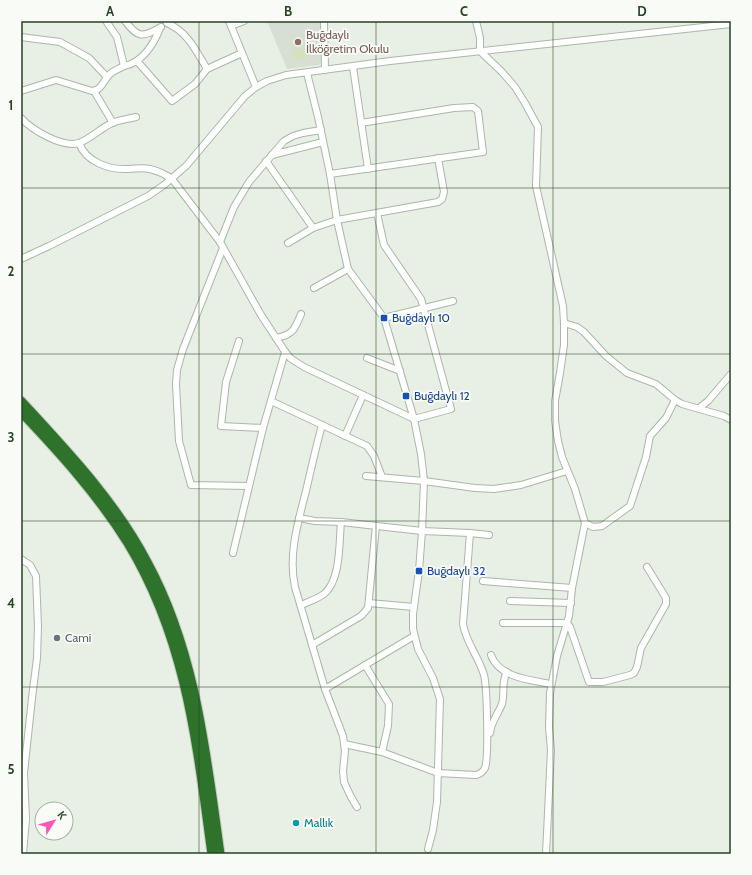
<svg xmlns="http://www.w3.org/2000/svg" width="752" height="875" viewBox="0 0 752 875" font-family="Cabin,sans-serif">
<rect width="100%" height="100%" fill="#e8efe5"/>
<polygon fill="#d7dfd3" points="267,21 321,21 321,63 319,65 287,69"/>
<polygon fill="#d2e2bc" points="307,46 311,55 295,61 292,52"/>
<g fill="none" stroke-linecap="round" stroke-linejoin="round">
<g stroke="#aab8a7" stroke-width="8">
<g id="minor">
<path d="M106 21 117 37 124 66C142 63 154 44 160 28"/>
<path d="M125 21C138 38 142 38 161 27"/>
<polyline points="229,21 256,87"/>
<polyline points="324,21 325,70"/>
<polyline points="476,21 480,38 480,51 502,72 515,87 525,103 538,127 536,186 563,306 564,323 564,345 560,373 555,401 555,421 558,441 562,457 575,489 585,523 572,588 569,616 557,656 550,693 549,727 551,750 546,854"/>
<path d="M167 23C188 32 196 51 207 69"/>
<polyline points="231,26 244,21"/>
<polyline points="21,37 60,42 89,58 107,77"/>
<polyline points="137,61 172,101 195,84 207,69 242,53"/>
<polyline points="353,67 368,169"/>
<polyline points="307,73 318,117 330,174 337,220 348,269 384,318 414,419 421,454 424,481 422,531 419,571 413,614 413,629 418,649 433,678 440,699 437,802 433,830 428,849"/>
<path d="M21 91 56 80 92 91C102 90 103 81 109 75 112 71 119 69 124 66"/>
<polyline points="94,91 113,123"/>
<path d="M21 118C32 130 62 148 79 143 90 139 101 128 112 123 119 120 128 119 136 117"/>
<path d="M79 143C86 162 109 170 128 169 135 169 142 167 150 169 158 171 165 174 172 179L220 242 261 315 284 350 290 358 304 367 414 419 451 409 421 299 384 245 377 213"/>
<polyline points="272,155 323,142"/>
<polyline points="266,161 313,228"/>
<polyline points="330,174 483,152 478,111 473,107 454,108 361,123"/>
<polyline points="220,242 234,207 249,182 272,155 284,141 293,136 303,133 321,130"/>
<polyline points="288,243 313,228 337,220 438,202 442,199 444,192 438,158"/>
<polyline points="223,248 183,349 177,370 176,384 179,441 191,485 249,486"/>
<polyline points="21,259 49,246 148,196 164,185 186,166 245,96 256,87 267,81 286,75 390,61 731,24"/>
<polyline points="314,288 348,269"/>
<polyline points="384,318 453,301"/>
<polyline points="564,323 577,327 584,332 606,356 627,373 656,384 675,400 682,404 724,416 731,420"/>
<path d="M276 338C293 335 295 329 301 314"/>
<polyline points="239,341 226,382 221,426 263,428"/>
<polyline points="367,358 400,371"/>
<polyline points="271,401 367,446 374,456 382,477"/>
<polyline points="699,408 708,401 731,374"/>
<path d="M322 425C316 447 311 469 306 491 298 522 288 555 295 587L325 689 343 736 345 751 343 771 344 782 351 797 357 807"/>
<polyline points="345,436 363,395"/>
<polyline points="366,476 424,481 475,488 494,489 521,485 567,471"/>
<polyline points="299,518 315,521 341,522 422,531 470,533 489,535"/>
<polyline points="585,523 593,527 602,526 630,506 646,457 650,436 666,418 675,400"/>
<polyline points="233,553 263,428 285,352"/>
<polyline points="21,559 30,565 36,576 38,626 37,658 32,698 24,773 26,819 23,854"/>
<polyline points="483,581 572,588"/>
<polyline points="510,601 571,603"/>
<polyline points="369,603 414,607"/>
<path d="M301 605C308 602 317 599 324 594 341 580 339 543 341 522"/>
<polyline points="503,623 567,623 570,627 589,682 603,682 630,675 634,673 637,667 641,648 666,604 666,598 647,567"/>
<polyline points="312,645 361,616 368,608 376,526"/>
<path d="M491 655C499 678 531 680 551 684"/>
<polyline points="365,665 389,704 388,726 382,752"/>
<polyline points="325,689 414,636"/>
<path d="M490 733C491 722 498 714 502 704 505 693 501 682 507 672"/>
<path d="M344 744 382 752 438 773 476 775C480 774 483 772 485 768 489 757 487 687 484 675 479 657 466 643 463 624L470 533"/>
</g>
</g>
<g stroke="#c2cac1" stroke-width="11">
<g id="highway">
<path d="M21 401C67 451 115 501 147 562 196 652 206 755 220 854"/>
<path d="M21 412C60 453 98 495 128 543 187 640 197 745 212 854"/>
</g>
</g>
<use href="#minor" stroke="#fff" stroke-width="6"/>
<use href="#highway" stroke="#2f722b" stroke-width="9"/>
</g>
<path fill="none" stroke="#264322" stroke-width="1" stroke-opacity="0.55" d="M199 21V854M376 21V854M553 21V854M21 188H731M21 354H731M21 521H731M21 687H731"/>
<circle fill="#8d6e63" stroke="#f8fbf6" stroke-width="1.5" cx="298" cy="42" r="4"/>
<g fill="#1a4fb4" stroke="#f8fbf6" stroke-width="1.5">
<rect x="380" y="314" width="8" height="8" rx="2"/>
<rect x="402" y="392" width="8" height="8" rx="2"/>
<rect x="415" y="567" width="8" height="8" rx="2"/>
</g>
<circle fill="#6b7280" stroke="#f8fbf6" stroke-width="1.5" cx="57" cy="638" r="4"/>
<circle fill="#0f9aa8" stroke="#f8fbf6" stroke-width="1.5" cx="296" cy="823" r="4"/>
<g text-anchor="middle" stroke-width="3.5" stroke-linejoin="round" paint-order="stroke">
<g font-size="12" fill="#785e54" stroke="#f8fbf6" text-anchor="start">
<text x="306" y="39">Buğdaylı<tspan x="306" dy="14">İlköğretim Okulu</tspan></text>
</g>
<g font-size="12" fill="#164399" stroke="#f8fbf6" text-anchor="start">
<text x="392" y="322">Buğdaylı 10</text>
<text x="414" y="400">Buğdaylı 12</text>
<text x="427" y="575">Buğdaylı 32</text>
</g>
<g font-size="12" fill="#5b616d" stroke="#f8fbf6" text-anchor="start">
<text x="65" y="642">Cami</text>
</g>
<g font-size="12" fill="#0d838f" stroke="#f8fbf6" text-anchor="start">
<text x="304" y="827">Mallık</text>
</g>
</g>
<rect width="752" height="875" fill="none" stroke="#f8fbf6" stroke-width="44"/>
<g transform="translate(54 821) rotate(53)"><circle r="19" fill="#f8fbf6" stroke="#a4b1a1"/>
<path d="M0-3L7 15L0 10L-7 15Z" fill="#fd55ba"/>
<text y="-6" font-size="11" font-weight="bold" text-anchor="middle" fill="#264322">K</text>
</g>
<rect x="22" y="22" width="708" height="831" fill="none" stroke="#264322" stroke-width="1.5"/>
<g font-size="13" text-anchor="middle" font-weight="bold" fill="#264322">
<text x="110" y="16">A</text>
<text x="288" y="16">B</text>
<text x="464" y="16">C</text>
<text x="642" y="16">D</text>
<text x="11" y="110">1</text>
<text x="11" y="276">2</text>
<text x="11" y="442">3</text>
<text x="11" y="608">4</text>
<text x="11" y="774">5</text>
</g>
</svg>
